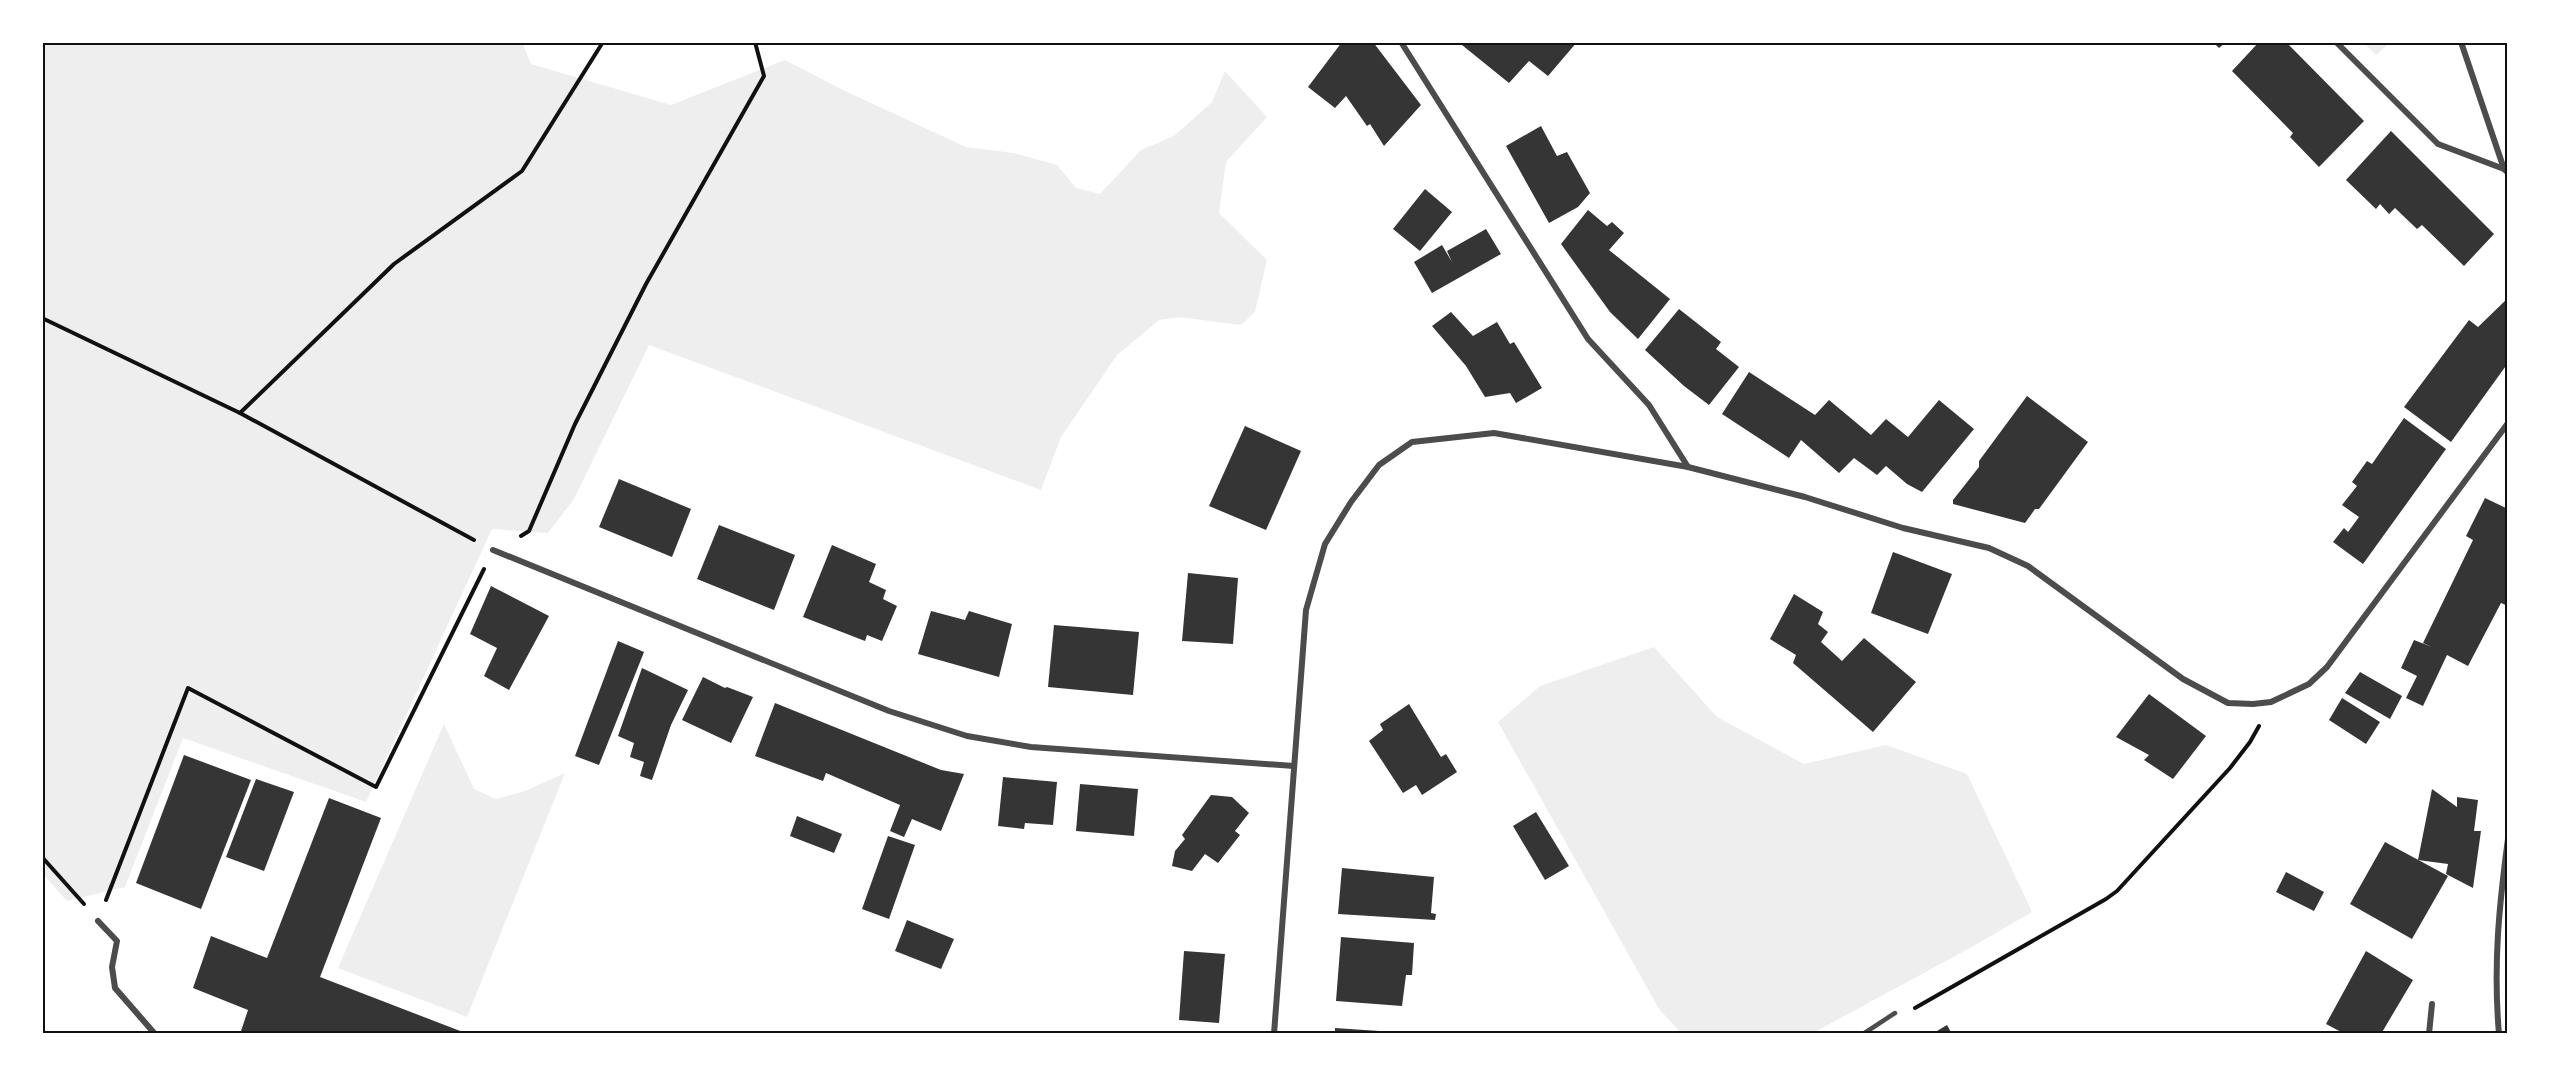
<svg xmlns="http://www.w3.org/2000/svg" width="2550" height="1076" viewBox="0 0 2550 1076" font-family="'Noto Serif',serif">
<rect width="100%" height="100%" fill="#fff"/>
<g fill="#eee">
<polygon points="42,42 522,42 531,64 671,105 785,60 845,91 966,147 1013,153 1057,165 1076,188 1100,194 1141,150 1174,136 1212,102 1225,71 1267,117 1226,162 1219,213 1267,260 1255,312 1241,325 1179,317 1159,320 1117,355 1061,437 1041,490 649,345 574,499 548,533 492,529 366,802 183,738 125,887 67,901 42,873"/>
<polygon points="2363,42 2385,42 2386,46 2376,55"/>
<polygon points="1654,647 1717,717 1804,764 1886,745 1967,774 2032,912 1970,948 1811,1034 1682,1034 1659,1009 1498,722 1540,686"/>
<polygon points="444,724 474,789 496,799 525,791 565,773 467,1017 338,968"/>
</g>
<g fill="#353535">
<polygon points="1342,42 1373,42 1421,105 1384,146 1370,124 1367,126 1346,96 1335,108 1308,87"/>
<polygon points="1465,42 1577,42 1548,76 1529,61 1509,83 1462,45"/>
<polygon points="2213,42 2226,42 2219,48"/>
<polygon points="2259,42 2286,42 2364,121 2319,167 2290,137 2293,133 2232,71"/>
<polygon points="1541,126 1557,156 1567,152 1590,193 1578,207 1549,223 1506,146"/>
<polygon points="2391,131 2494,234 2464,266 2422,225 2417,229 2395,208 2389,214 2380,204 2376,209 2346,180"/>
<polygon points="1425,189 1452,212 1420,251 1393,229"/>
<polygon points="1588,210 1607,226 1612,222 1624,233 1609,250 1670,299 1638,339 1610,312 1561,244"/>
<polygon points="1486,229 1501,254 1432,293 1414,262 1442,245 1452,262 1447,251"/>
<polygon points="2508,298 2508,363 2451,442 2404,407 2469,320 2478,327"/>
<polygon points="1679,309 1721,342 1716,349 1739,367 1709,405 1684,386 1645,350"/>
<polygon points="1451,312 1473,336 1497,322 1510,344 1514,342 1542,388 1516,403 1510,393 1485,397 1466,366 1432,326"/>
<polygon points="1749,372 1815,415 1829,400 1871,435 1886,419 1908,437 1939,400 1974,429 1922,492 1907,484 1886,466 1877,475 1854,458 1839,473 1801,440 1789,458 1722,414"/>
<polygon points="2027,396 2088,442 2039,509 2035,509 2025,523 1953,504 1953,500 1979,467 1979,461"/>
<polygon points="2404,418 2446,449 2363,564 2333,542 2344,528 2348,532 2359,517 2342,505 2357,486 2352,482 2367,461 2372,464"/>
<polygon points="1245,426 1301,451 1266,530 1209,506"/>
<polygon points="619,479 691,509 672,557 599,527"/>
<polygon points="2485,498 2508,509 2508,606 2501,603 2468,666 2447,655 2423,706 2406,698 2417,676 2401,668 2414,640 2432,647 2423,643 2473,540 2466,536"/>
<polygon points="719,525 795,555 774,610 697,579"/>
<polygon points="832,545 876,564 869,582 886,590 883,599 897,606 882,641 867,635 865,641 803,617"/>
<polygon points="1893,552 1952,574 1928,634 1871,613"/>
<polygon points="1188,573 1238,578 1233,644 1182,641"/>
<polygon points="491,586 549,616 509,690 484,676 497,648 470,634"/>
<polygon points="1794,594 1823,612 1818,624 1828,632 1821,642 1842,661 1864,638 1916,682 1873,732 1793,663 1796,655 1770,639"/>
<polygon points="931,611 965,620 969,611 1012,624 999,677 918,654"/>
<polygon points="1054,625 1139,632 1133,695 1048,687"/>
<polygon points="618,641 644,652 599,765 575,756"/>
<polygon points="642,668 688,690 671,725 652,780 640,776 644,762 630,757 634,743 618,736"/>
<polygon points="2360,672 2402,696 2390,719 2345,693"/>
<polygon points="703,677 725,688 727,687 753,697 731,743 682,720"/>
<polygon points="2149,694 2206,736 2173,779 2144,760 2149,755 2116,737"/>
<polygon points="2342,698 2380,722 2366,744 2329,720"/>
<polygon points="775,703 941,770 964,774 941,831 912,819 904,837 890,831 900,805 826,773 823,781 755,756"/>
<polygon points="1409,704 1441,757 1446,754 1457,772 1422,795 1416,785 1403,793 1369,741 1383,730 1380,724"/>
<polygon points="184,755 251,780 201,909 136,883"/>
<polygon points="1003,777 1057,782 1053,825 1025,823 1024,829 998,826"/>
<polygon points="256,779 294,792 264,871 226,857"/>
<polygon points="1080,784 1138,789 1134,836 1076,831"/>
<polygon points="2432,789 2457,807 2457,797 2478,800 2474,831 2481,831 2473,888 2446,874 2448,864 2418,860"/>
<polygon points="1211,795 1232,797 1249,813 1235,831 1240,835 1218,863 1205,854 1192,871 1172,866 1175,851 1185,839 1182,835"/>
<polygon points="329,798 381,818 320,977 468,1034 308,1034 300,1031 299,1034 240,1034 248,1010 193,988 211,936 267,958"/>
<polygon points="1536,812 1569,866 1545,880 1513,826"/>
<polygon points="797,816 842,834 834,853 790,836"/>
<polygon points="888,836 915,845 889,919 862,909"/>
<polygon points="2385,842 2448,876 2412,939 2350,904"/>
<polygon points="1342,868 1434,877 1431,913 1436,914 1435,920 1338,914"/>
<polygon points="2286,872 2324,892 2314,911 2276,892"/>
<polygon points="907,920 954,939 941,969 895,951"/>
<polygon points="1341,937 1414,943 1412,975 1406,975 1402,1006 1336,1001"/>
<polygon points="1184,951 1225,954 1219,1023 1179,1020"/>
<polygon points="2366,951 2413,980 2381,1034 2345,1034 2326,1024"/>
<polygon points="1947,1025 1952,1034 1932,1034"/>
<polygon points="1335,1028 1394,1032 1394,1034 1335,1034"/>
</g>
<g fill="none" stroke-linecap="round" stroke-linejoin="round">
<g stroke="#111" stroke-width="4">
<polyline points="42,318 240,413 474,540"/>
<polyline points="240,413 394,264 522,171 603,42"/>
<polyline points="521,536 529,531 575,424 646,284 764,76 755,42"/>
<polyline points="42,857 84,904"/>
<polyline points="106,900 188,688 376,787 484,569"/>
<polyline points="1915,1008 2106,899 2117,891 2230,768 2250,742 2259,726"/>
</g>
<polyline stroke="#4c4c4c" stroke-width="4.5" points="1863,1034 1895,1013"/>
<g stroke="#4c4c4c" stroke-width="6">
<polyline points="1401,42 1588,339 1649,405 1688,467"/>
<polyline points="2336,42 2438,144 2504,169"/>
<polyline points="2461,42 2504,169 2508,173"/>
<polyline points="493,550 889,711 967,736 1031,747 1294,766"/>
<polyline points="98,921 117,941 112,967 115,988 155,1034"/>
<polyline points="1274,1034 1306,610 1325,544 1351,502 1379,465 1412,442 1494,433 1688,467 1805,497 1903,528 1989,548 2028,566 2183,679 2228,703 2253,704 2271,702 2309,684 2327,667 2508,423"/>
<polyline points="2429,1034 2432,1004"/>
<path d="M2499 1034C2493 966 2499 906 2508 839"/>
</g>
</g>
<rect width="2550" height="1076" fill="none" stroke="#ffffff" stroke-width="87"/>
<rect x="44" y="44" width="2462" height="988" fill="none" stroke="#111" stroke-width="2"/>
</svg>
